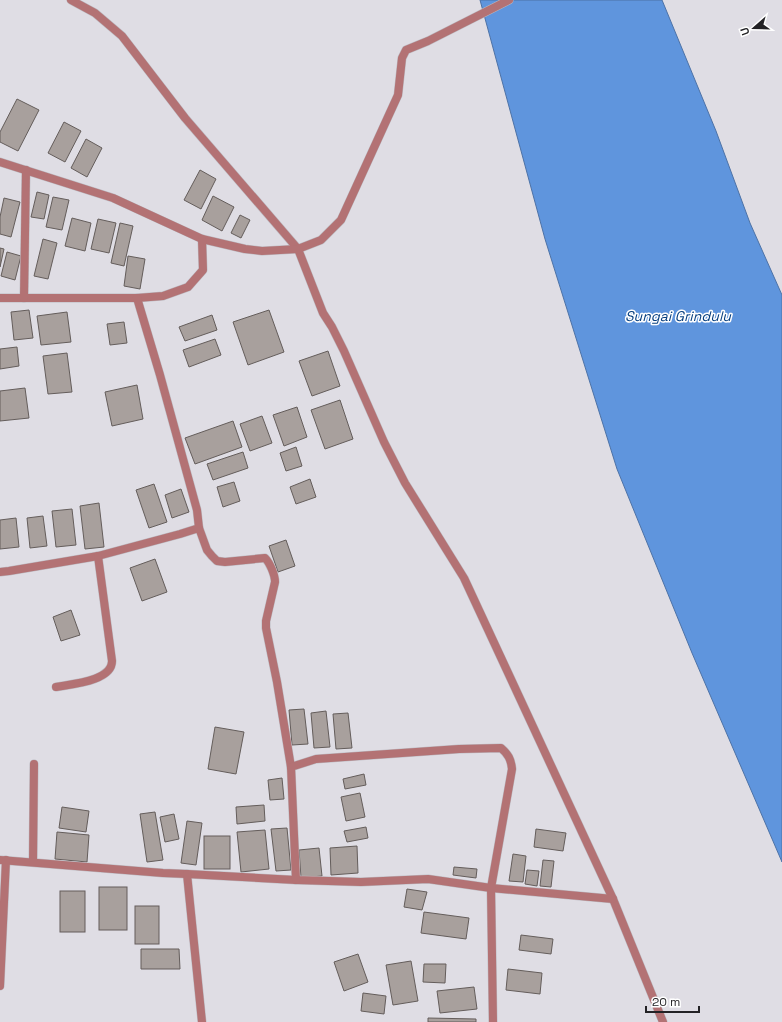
<svg xmlns="http://www.w3.org/2000/svg" width="782" height="1022" viewBox="0 0 782 1022" font-family="'Space Grotesk',sans-serif">
<rect width="100%" height="100%" fill="#dfdde4"/>
<polygon fill="#5f95dd" stroke="#4d72a6" points="480,0 662,0 716,131 750,223 782,295 782,862 692,653 617,469 545,239"/>
<g fill="#a8a09d" stroke="#645d5b">
<polygon points="17,99 39,110 18,151 0,142 0,132"/>
<polygon points="64,122 81,131 65,162 48,153"/>
<polygon points="86,139 102,148 87,177 71,168"/>
<polygon points="200,170 216,179 201,209 184,200"/>
<polygon points="37,192 49,195 44,219 31,217"/>
<polygon points="213,196 234,207 222,231 202,220"/>
<polygon points="53,197 69,200 62,230 46,227"/>
<polygon points="4,198 20,202 11,237 0,234 0,217"/>
<polygon points="240,215 250,220 241,238 231,233"/>
<polygon points="72,218 91,223 85,251 65,246"/>
<polygon points="98,219 116,223 109,253 91,249"/>
<polygon points="120,223 133,226 124,266 111,263"/>
<polygon points="43,239 57,243 48,279 34,276"/>
<polygon points="0,248 4,249 0,267"/>
<polygon points="7,252 21,256 15,280 1,276"/>
<polygon points="128,256 145,259 140,289 124,286"/>
<polygon points="29,310 33,338 14,340 11,312"/>
<polygon points="269,310 284,352 248,365 233,322"/>
<polygon points="67,312 71,342 41,345 37,316"/>
<polygon points="212,315 217,330 185,341 179,327"/>
<polygon points="124,322 127,343 110,345 107,324"/>
<polygon points="215,339 221,355 189,367 183,350"/>
<polygon points="17,347 19,366 0,369 0,349"/>
<polygon points="328,351 340,386 312,396 299,361"/>
<polygon points="67,353 72,392 48,394 43,356"/>
<polygon points="137,385 143,419 112,426 105,392"/>
<polygon points="25,388 29,418 0,421 0,391"/>
<polygon points="340,400 353,439 325,449 311,410"/>
<polygon points="297,407 307,437 284,446 273,415"/>
<polygon points="262,416 272,443 250,451 240,424"/>
<polygon points="233,421 242,447 195,464 185,438"/>
<polygon points="296,447 302,466 286,471 280,453"/>
<polygon points="243,452 248,468 213,480 207,464"/>
<polygon points="310,479 316,497 296,504 290,487"/>
<polygon points="234,482 240,501 223,507 217,487"/>
<polygon points="154,484 167,522 149,528 136,490"/>
<polygon points="181,489 189,512 172,518 165,495"/>
<polygon points="99,503 104,547 85,549 80,506"/>
<polygon points="72,509 76,545 56,547 52,511"/>
<polygon points="43,516 47,546 30,548 27,518"/>
<polygon points="16,518 19,547 0,549 0,520"/>
<polygon points="286,540 295,566 278,572 269,546"/>
<polygon points="155,559 167,592 142,601 130,568"/>
<polygon points="71,610 80,635 61,641 53,617"/>
<polygon points="304,709 308,744 292,745 289,710"/>
<polygon points="326,711 330,747 314,748 311,713"/>
<polygon points="348,713 352,748 336,749 333,714"/>
<polygon points="215,727 244,732 236,774 208,769"/>
<polygon points="364,774 366,785 345,789 343,779"/>
<polygon points="282,778 284,799 270,800 268,780"/>
<polygon points="360,793 365,817 346,821 341,797"/>
<polygon points="264,805 265,821 237,824 236,807"/>
<polygon points="62,807 89,811 86,832 59,828"/>
<polygon points="155,812 163,860 147,862 140,814"/>
<polygon points="174,814 179,839 165,842 160,817"/>
<polygon points="187,821 202,823 196,865 181,863"/>
<polygon points="366,827 368,838 347,842 344,831"/>
<polygon points="287,828 291,870 276,871 271,829"/>
<polygon points="536,829 566,833 563,851 534,847"/>
<polygon points="265,830 269,869 241,872 237,832"/>
<polygon points="57,832 89,835 87,862 55,859"/>
<rect x="204" y="836" width="26" height="33"/>
<polygon points="357,846 358,873 331,875 330,848"/>
<polygon points="319,848 322,876 301,878 299,850"/>
<polygon points="513,854 526,856 523,882 509,881"/>
<polygon points="543,860 554,861 551,887 540,886"/>
<polygon points="454,867 477,869 476,878 453,875"/>
<polygon points="527,870 539,871 537,886 525,884"/>
<rect x="99" y="887" width="28" height="43"/>
<polygon points="407,889 427,892 422,910 404,907"/>
<rect x="60" y="891" width="25" height="41"/>
<rect x="135" y="906" width="24" height="38"/>
<polygon points="424,912 469,918 466,939 421,933"/>
<polygon points="521,935 553,939 551,954 519,950"/>
<polygon points="141,949 179,949 180,969 141,969"/>
<polygon points="358,954 368,982 344,991 334,962"/>
<polygon points="411,961 418,1001 393,1005 386,965"/>
<polygon points="424,964 446,964 445,983 423,982"/>
<polygon points="508,969 542,973 540,994 506,990"/>
<polygon points="474,987 477,1009 440,1013 437,991"/>
<polygon points="363,993 386,996 384,1014 361,1011"/>
<polygon points="428,1018 476,1019 476,1022 428,1022"/>
</g>
<g fill="none" stroke-linecap="round" stroke-linejoin="round">
<g stroke="#bdbbc2" stroke-width="9">
<g id="minor">
<polyline points="71,0 95,13 122,36 185,118 298,249 323,313 332,327 344,351 384,442 405,483 464,578 613,899 663,1022"/>
<polyline points="0,162 113,198 202,239 245,249 262,251 298,249 321,240 341,220 398,95 402,58 406,50 428,41 509,0"/>
<polyline points="0,298 137,298 163,296 188,287 203,270 202,239"/>
<polyline points="24,298 26,170"/>
<path d="M199 528 207 550 212 556 217 561 225 562 265 558C270 563 275 575 275 582L266 621V628L277 682 291 767"/>
<polyline points="0,572 9,571 98,556 180,534 199,528 197,510 160,375 137,298"/>
<path d="M56 687C72 684 112 681 112 661L98 556"/>
<polyline points="0,860 163,873 187,874 296,880 361,882 428,879 491,888 613,899"/>
<polyline points="33,862 34,764"/>
<polyline points="187,874 202,1022"/>
<path d="M296 880 291 767 316 759 459 749 501 748C508 754 511 759 512 769L491 888 493 1022"/>
<polyline points="0,986 6,860"/>
</g>
</g>
<use href="#minor" stroke="#b37274" stroke-width="8"/>
</g>
<g text-anchor="middle" stroke-width="3" stroke-linejoin="round" paint-order="stroke">
<g font-size="14" font-style="italic" fill="#073f7f" stroke="#fff">
<text x="678" y="321">Sungai Grindulu</text>
</g>
</g>
<g transform="translate(754 28) rotate(250)" stroke="#ffffff" stroke-width="3" paint-order="stroke">
<path d="M0-3L7 15L0 10L-7 15Z" fill="#232225"/>
<text y="-6" font-size="11" font-weight="bold" text-anchor="middle" fill="#232225">U</text>
</g>
<path d="M646 1006v6h53v-6" fill="none" stroke="#232225" stroke-width="2"/>
<text x="652" y="1006" font-size="12" fill="#232225" stroke="#ffffff" stroke-width="3" paint-order="stroke">20 m</text>
</svg>
